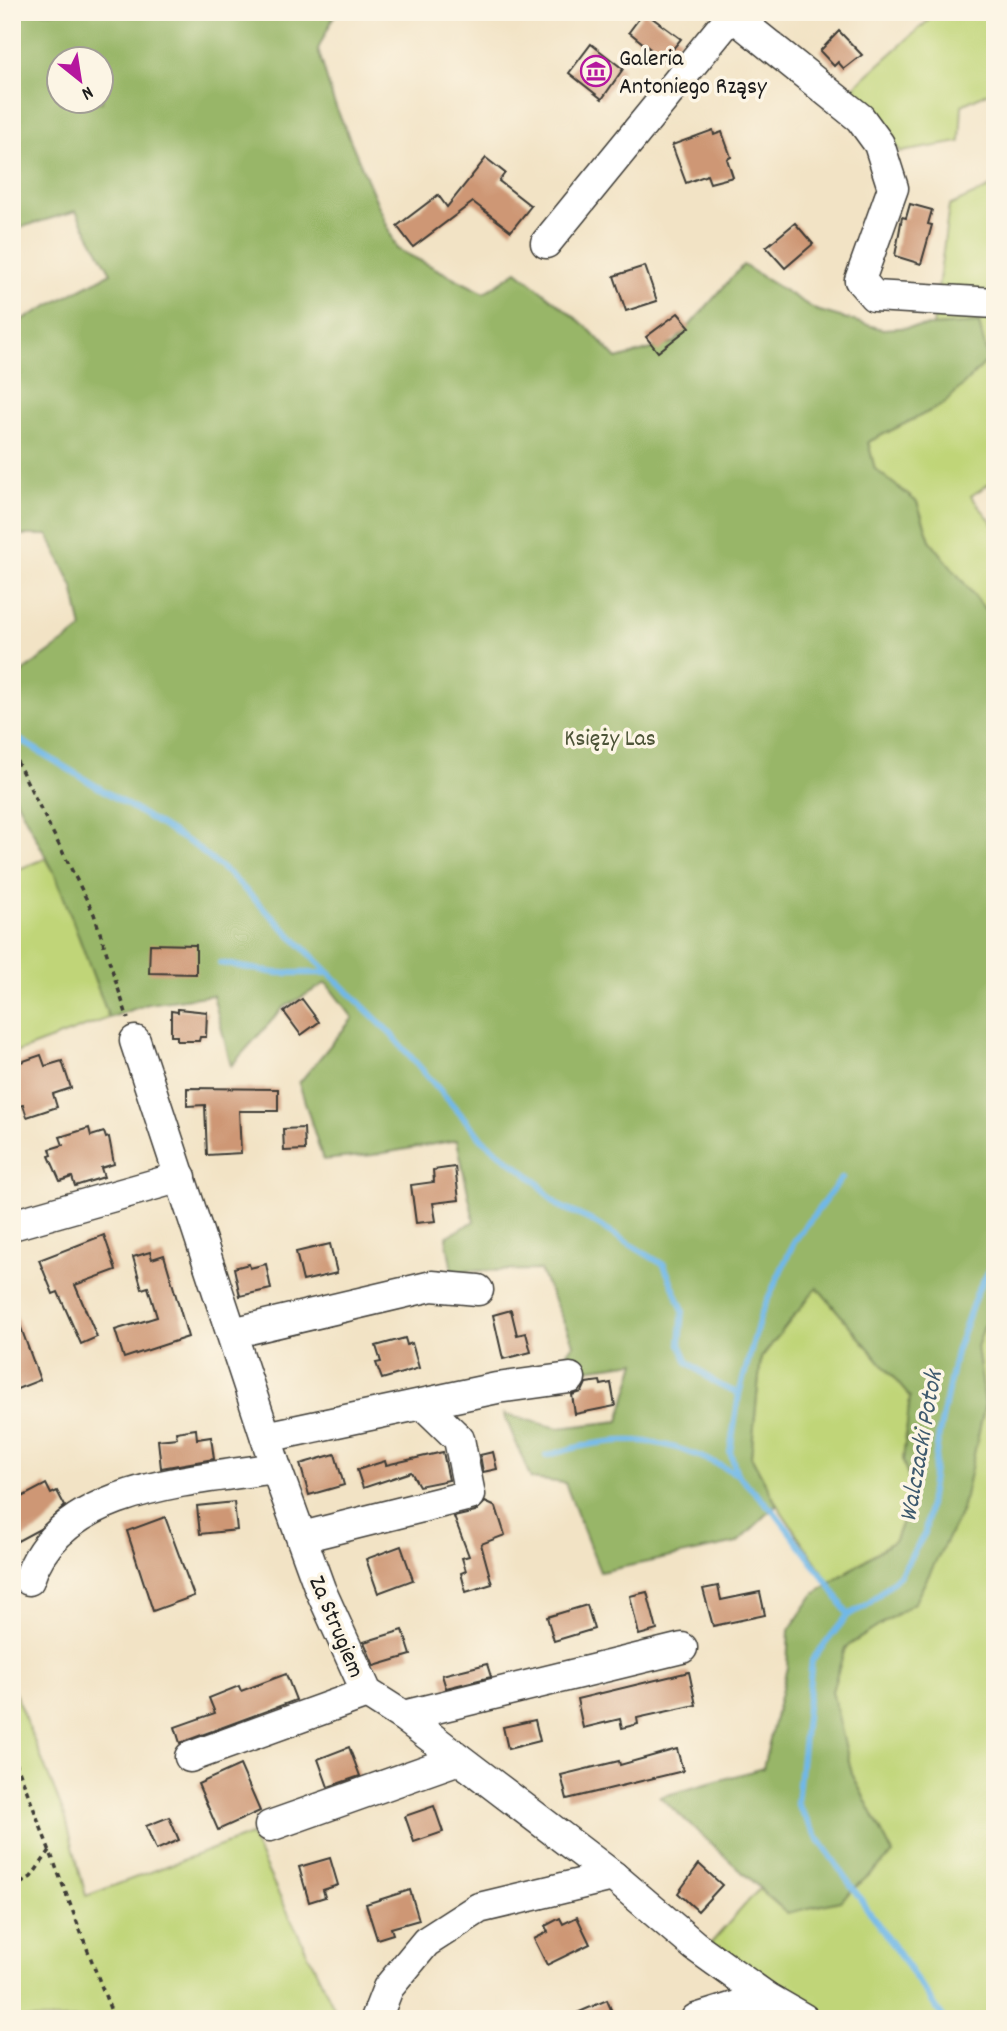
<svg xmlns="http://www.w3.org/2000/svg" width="1007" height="2031" viewBox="0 0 1007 2031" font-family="Dekko,sans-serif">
<rect width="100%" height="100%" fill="#fcf5e5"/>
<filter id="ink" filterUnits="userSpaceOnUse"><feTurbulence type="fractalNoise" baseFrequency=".0143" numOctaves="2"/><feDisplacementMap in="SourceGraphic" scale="14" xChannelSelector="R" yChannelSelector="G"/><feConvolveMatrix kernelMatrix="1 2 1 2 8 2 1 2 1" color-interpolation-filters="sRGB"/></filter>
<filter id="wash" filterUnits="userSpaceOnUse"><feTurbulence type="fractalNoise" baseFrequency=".00686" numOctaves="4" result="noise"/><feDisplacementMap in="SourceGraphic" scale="28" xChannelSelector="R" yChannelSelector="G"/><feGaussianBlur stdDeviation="1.57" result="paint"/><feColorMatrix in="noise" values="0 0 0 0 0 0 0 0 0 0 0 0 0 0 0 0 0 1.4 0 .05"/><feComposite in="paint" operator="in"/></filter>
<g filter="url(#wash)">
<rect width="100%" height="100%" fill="#f2e3c5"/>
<g fill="#c0d578" stroke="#6e784a" stroke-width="2">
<polygon points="927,12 995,12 995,89 962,105 960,142 901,152 849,91 931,18"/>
<polygon points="995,185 995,480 971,496 995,526 995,622 930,540 917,502 875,470 868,442 944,404 979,324 933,326 949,206"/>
<polygon points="46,858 56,876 109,1018 12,1054 12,872"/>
<polygon points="817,1287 910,1397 903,1461 913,1492 895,1540 830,1583 777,1505 751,1456 761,1358"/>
<polygon points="995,1310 995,2019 816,2019 710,1944 759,1889 787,1913 893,1854 852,1774 832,1691 845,1648 915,1602 985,1404 977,1347 989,1312"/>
<polygon points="12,1686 66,1819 86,1896 250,1835 336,2011 322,2019 12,2019"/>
</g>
<path fill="#98b668" stroke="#5a6942" stroke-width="2" fill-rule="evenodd" d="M12 12H336L318 49 333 100 397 249 484 293 517 271 587 327 617 359 675 342 743 265 816 310 882 329 979 323 988 360 944 404 868 442 875 469 917 502 930 540 995 622V1310L989 1312 977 1347 985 1404 962 1510 915 1602 845 1648 832 1691 852 1774 893 1854 840 1901 787 1913 660 1797 763 1768 787 1667 789 1630 813 1595 895 1540 913 1492 903 1461 910 1397 817 1287 761 1358 751 1456 777 1505 737 1543 600 1572 565 1483 531 1479 504 1414 558 1428 619 1421 636 1362 549 1374 574 1344 540 1270 452 1271 446 1237 474 1221 457 1140 373 1155 323 1160 299 1083 353 1018 326 983 283 1008 231 1066 213 995 148 1004 109 1018 56 876 12 792V691L22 672 82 629 73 587 48 535H12V325L111 273 76 211 12 230ZM60 60H102V102H60Z"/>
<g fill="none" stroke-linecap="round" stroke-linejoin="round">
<g stroke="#70b8e8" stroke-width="6">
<polyline points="12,735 195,846 230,875 390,1033 484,1141 535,1180 557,1205 590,1220 664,1265 683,1310 680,1344 688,1362 717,1384 739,1394 730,1452 737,1474 776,1514 831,1587 848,1615"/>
<polyline points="220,963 276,973 326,973"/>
<polyline points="739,1394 761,1314 795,1240 842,1178"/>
<path d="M546 1456C623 1431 666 1436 737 1474"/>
<polyline points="944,2019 811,1828 797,1803 812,1660 848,1615 867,1605 900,1575 925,1533 939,1434 956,1352 977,1292 995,1260"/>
</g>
</g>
<g id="blocks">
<g fill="#ce9774">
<polygon points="644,12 681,39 664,60 629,32"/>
<polygon points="839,31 862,55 844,69 838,62 834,66 820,51"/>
<polygon points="591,44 623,69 602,99 569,73"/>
<polygon points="713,130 714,135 722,132 731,157 727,159 733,177 710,183 707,175 686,183 672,145"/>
<polygon points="486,158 505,173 499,181 531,206 511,231 473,202 413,247 397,226 438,195 447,207"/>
<polygon points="910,204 932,210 928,224 932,225 921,264 895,256 902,217 906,218"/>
<polygon points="795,223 813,244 785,268 766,247"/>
<polygon points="645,266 657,301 626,311 614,276"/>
<polygon points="678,313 690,327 658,352 646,337"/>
<polygon points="150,944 196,945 196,974 149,973"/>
<polygon points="302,999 319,1022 301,1035 284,1012"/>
<polygon points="178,1009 207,1012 206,1037 200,1037 199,1041 177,1041 177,1036 171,1036 171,1011 178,1012"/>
<polygon points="41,1055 45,1066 62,1061 71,1088 53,1094 57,1107 27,1117 23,1105 12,1108 12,1065"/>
<polygon points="187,1088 278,1089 278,1111 239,1111 241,1153 207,1155 205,1105 187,1106"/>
<polygon points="89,1128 91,1136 104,1132 106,1138 109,1137 114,1164 101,1168 104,1177 75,1186 72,1177 60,1181 49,1156 52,1155 50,1149 63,1145 60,1137"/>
<polygon points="304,1128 305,1150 284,1151 283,1129"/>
<polygon points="455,1167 459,1200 433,1203 436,1221 416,1223 411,1185 434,1182 433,1170"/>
<polygon points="104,1235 116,1270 75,1285 97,1337 81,1344 58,1292 53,1294 39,1260"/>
<polygon points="330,1244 337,1273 303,1281 296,1252"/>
<polygon points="150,1252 152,1259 164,1255 188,1337 124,1358 115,1330 157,1317 148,1287 142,1289 133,1257"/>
<polygon points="249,1264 250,1268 266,1264 271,1289 240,1296 234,1268"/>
<polygon points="12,1303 40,1380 12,1391"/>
<polygon points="511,1310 517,1335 526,1333 531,1352 503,1359 493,1315"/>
<polygon points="405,1338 407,1345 412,1343 419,1368 382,1379 376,1363 381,1362 376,1346"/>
<polygon points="600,1381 601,1385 611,1383 615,1406 575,1414 572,1395 582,1392 586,1383"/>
<polygon points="196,1429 197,1439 211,1437 214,1459 161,1468 158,1440 177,1438 176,1432"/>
<polygon points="443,1452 449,1480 419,1486 411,1472 363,1488 357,1470 385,1461 386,1465"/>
<polygon points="493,1452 497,1469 483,1472 480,1455"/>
<polygon points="335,1454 344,1485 309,1495 300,1464"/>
<polygon points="46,1484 51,1494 57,1491 65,1506 40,1529 12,1544 12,1502"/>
<polygon points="234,1502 237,1530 200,1534 197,1506"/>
<polygon points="485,1502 496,1507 505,1535 481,1544 492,1584 466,1592 461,1573 466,1571 462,1558 469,1556 454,1517 475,1512"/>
<polygon points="165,1517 194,1596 153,1611 127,1531"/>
<polygon points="401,1546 413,1580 378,1593 366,1559"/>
<polygon points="718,1586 721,1600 760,1592 765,1615 713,1626 703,1589"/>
<polygon points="647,1592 657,1630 639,1635 630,1596"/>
<polygon points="587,1605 594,1629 554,1641 547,1617"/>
<polygon points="403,1630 411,1655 374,1666 364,1642"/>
<polygon points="487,1664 491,1677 446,1688 442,1675"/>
<polygon points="689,1672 696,1705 637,1718 638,1724 622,1728 620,1719 583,1728 577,1699"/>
<polygon points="286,1674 296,1700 180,1743 175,1727 215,1713 209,1698 239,1686 241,1691"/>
<polygon points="535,1720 540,1741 508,1749 503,1727"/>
<polygon points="349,1747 360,1776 328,1787 318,1759"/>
<polygon points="677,1749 683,1771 567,1799 561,1775 619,1761 620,1765"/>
<polygon points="240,1765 260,1811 218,1830 198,1784"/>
<polygon points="434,1806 443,1832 414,1842 405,1816"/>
<polygon points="169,1817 179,1840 156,1850 146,1826"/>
<polygon points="330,1858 338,1885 323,1890 325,1897 309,1902 299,1867"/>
<polygon points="699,1864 722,1885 698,1911 678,1893"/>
<polygon points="410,1890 419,1920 391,1928 393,1934 377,1939 366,1904"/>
<polygon points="577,1917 590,1944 547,1965 534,1939 548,1932 545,1926 560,1918 563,1924"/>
<polygon points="607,2000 615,2019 563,2019"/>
</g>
</g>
</g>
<g filter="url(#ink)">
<use href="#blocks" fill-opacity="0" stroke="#3c3a35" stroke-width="2"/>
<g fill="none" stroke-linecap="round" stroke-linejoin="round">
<g stroke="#3c3a35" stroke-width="33">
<g id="minor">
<polyline points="728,12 860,118 879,144 893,188 860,280 874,296 995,303"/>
<polyline points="546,243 732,15"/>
<polyline points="135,1041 276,1468 320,1589 367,1693 403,1716 613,1876 695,1946 766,1997 804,2019"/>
<polyline points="12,1225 181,1177"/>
<polyline points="232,1333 432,1286 478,1290"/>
<polyline points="266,1437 497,1388 570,1378"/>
<polyline points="302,1537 470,1495 459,1439 429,1410"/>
<path d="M29 1580C58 1486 195 1480 276 1468"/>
<polyline points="403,1716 682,1648"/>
<polyline points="190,1757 367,1693"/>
<polyline points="270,1826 459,1759"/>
<polyline points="376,2019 388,1988 426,1942 479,1908 613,1876"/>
<polyline points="696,2019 766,1997"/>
</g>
</g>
<g stroke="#3c3a35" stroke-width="3.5" stroke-dasharray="5 5" stroke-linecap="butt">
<polyline points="12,752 94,914 128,1019"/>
<polyline points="12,1752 114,2019"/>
<polyline points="12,1889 31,1877 51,1849"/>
</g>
<use href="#minor" stroke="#fff" stroke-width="30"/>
</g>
</g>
<defs>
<g id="museum-ring" transform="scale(1.575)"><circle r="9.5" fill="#fcf5e5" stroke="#b5179e" stroke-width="1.5"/><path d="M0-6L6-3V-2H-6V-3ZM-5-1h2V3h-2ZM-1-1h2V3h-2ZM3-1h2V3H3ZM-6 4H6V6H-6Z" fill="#b5179e"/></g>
</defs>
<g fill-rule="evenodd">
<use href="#museum-ring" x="596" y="71"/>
</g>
<g text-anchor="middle" stroke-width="7" stroke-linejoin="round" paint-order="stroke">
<g font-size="24" fill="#1c1c1c" stroke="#fcf5e5" text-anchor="start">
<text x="619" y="65">Galeria<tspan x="619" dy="28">Antoniego Rząsy</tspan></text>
</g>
<g font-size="24" fill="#4d5438" stroke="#fcf5e5">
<text x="610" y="745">Księży Las</text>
</g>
<g font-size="24" fill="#1c1c1c" stroke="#fcf5e5">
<text transform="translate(338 1626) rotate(67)" y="8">Za Strugiem</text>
</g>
<g font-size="26" font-style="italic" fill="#3e5a6e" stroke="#fcf5e5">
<text transform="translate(919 1446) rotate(-80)" y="9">Walczacki Potok</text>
</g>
</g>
<rect width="1007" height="2031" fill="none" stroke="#fcf5e5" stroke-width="42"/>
<g transform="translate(80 80) rotate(150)"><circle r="33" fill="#fcf5e5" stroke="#a29e95" stroke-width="2"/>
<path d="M0-5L12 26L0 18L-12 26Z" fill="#b5179e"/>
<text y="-10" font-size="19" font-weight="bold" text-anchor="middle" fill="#1c1c1c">N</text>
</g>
</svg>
